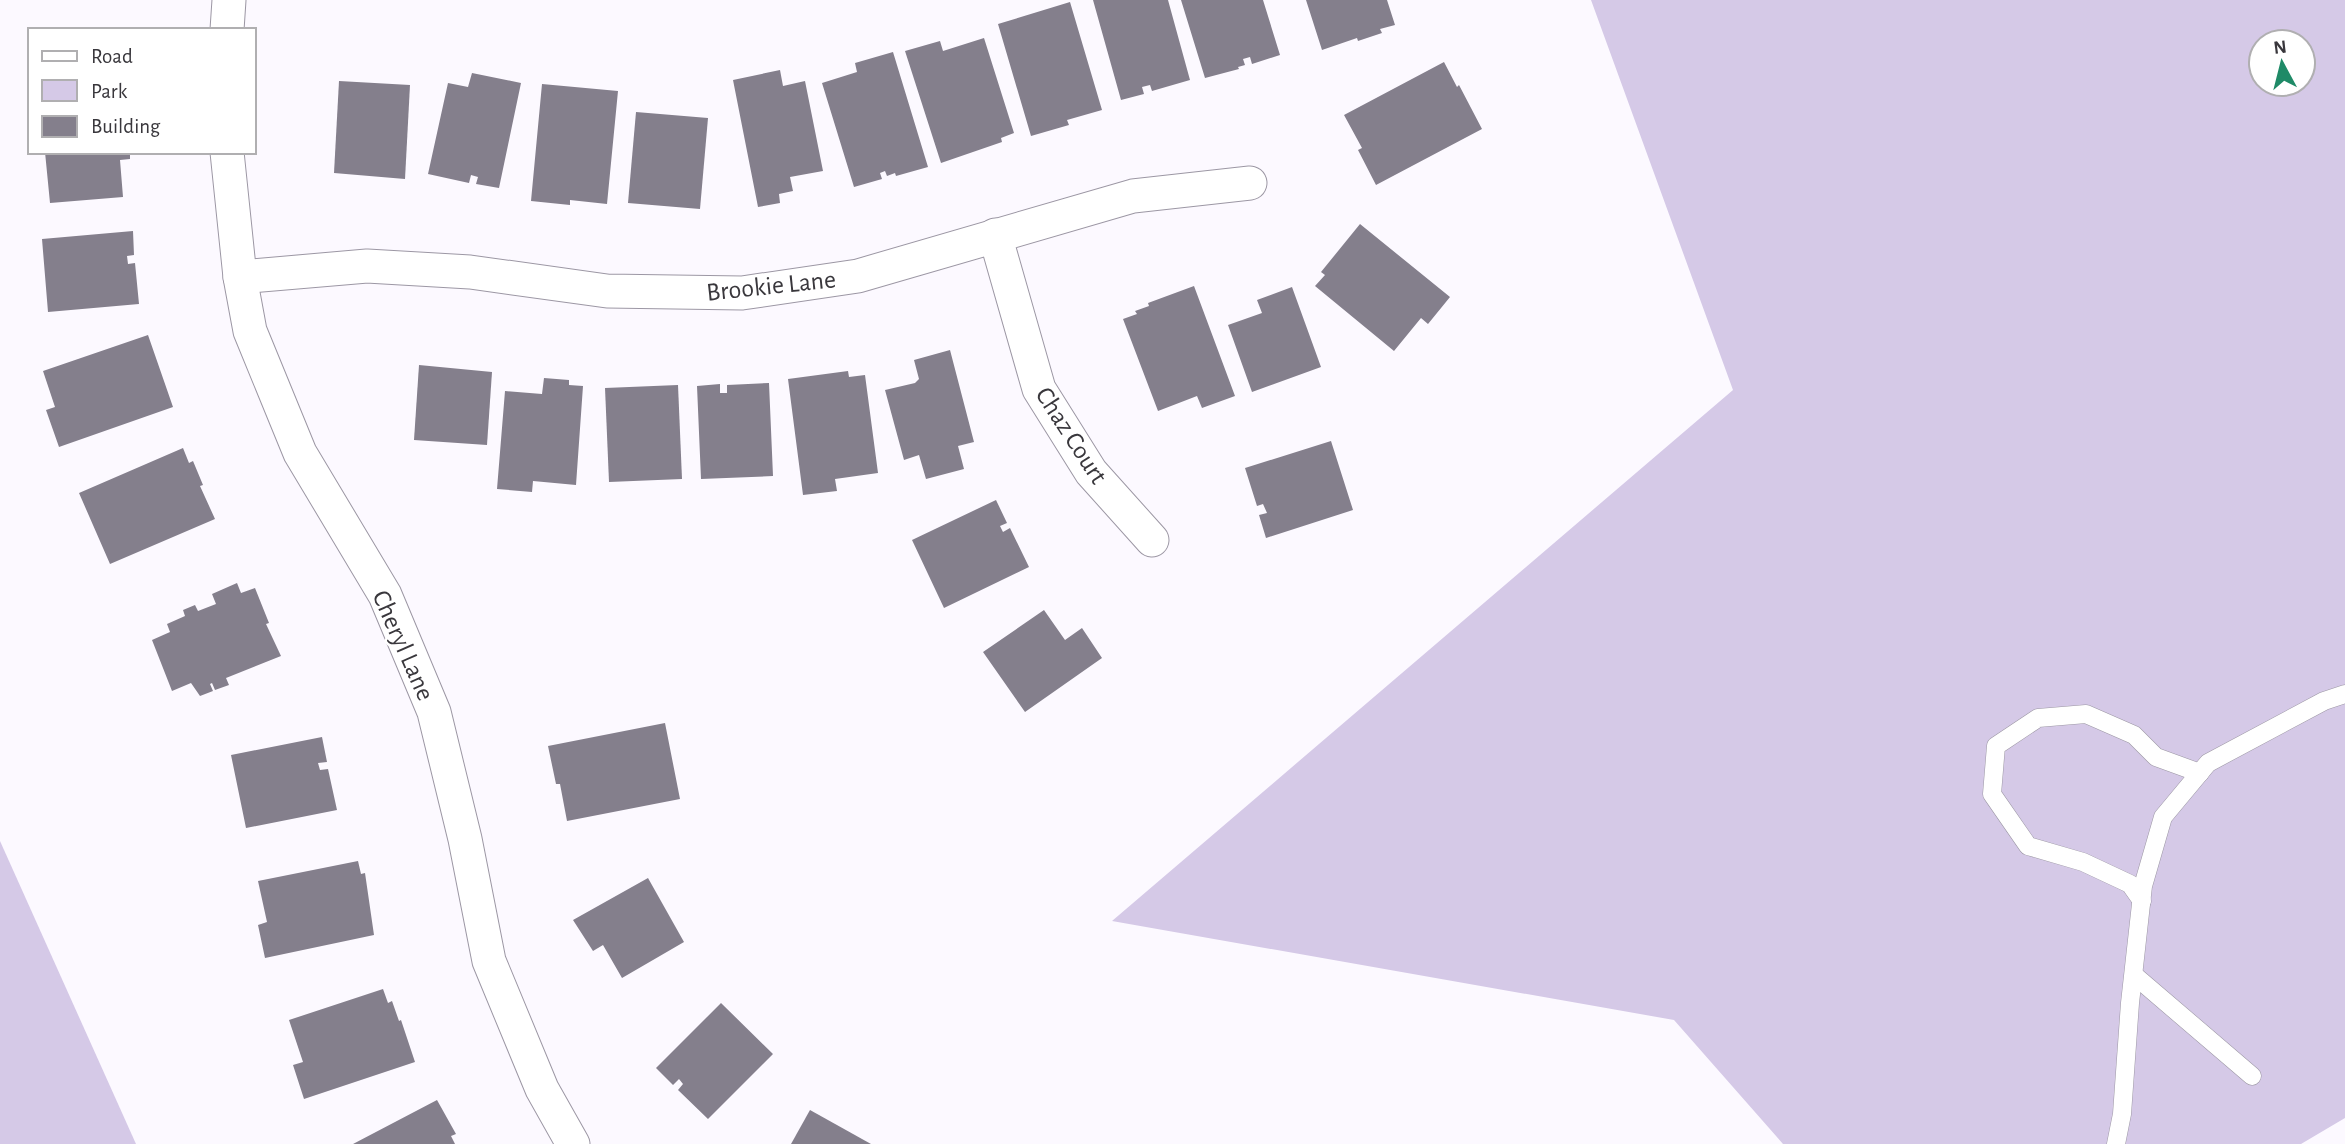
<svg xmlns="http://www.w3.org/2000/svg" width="2345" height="1144" viewBox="0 0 2345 1144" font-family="'Alegreya Sans',sans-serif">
<rect width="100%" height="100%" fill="#fcf9ff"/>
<g fill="#d5c9e7" fill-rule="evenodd">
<path d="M1591 0H2345V1118L2301 1144H1783L1674 1020 1112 921 1733 390ZM2261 42H2303V84H2261Z"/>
<polygon points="0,841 136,1144 0,1144"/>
</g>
<g fill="#847f8c">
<polygon points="1093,0 1168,0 1190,80 1152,91 1150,85 1142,87 1144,94 1121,100"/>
<polygon points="1181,0 1263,0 1280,55 1252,64 1250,57 1243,59 1245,65 1238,67 1239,69 1205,78"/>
<polygon points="1306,0 1387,0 1395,25 1380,29 1382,33 1358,41 1357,38 1322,50"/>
<polygon points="1070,2 1102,110 1067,120 1069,125 1031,136 998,24"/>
<polygon points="984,38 1014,133 1001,138 1002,142 941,163 905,51 940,41 943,51"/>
<polygon points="893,52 928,167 896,176 895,173 887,176 885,171 880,173 882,179 854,187 822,83 857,72 855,63"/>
<polygon points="1444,62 1457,87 1459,85 1482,129 1376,185 1358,150 1362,148 1344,115"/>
<polygon points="780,70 783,86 805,81 823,171 790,177 793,191 779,194 780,203 758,207 733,80"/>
<polygon points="472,73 521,83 499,188 476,184 478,177 471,175 469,183 428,174 448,83 468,87"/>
<polygon points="339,81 410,85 405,179 334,173"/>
<polygon points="542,84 618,91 607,204 570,200 570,205 531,201"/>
<polygon points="636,112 708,118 700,209 628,203"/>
<polygon points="45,152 130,152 130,159 120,160 123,197 50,203"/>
<polygon points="1360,224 1450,297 1428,324 1421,318 1394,351 1315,286 1325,275 1321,272"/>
<polygon points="133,231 134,255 127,256 128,264 135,263 139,304 48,312 42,239"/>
<polygon points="1194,286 1235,396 1202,408 1197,396 1158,411 1123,319 1137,314 1135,311 1149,306 1148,303"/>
<polygon points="1292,287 1321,367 1252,392 1228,325 1262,313 1257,300"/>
<polygon points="148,335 173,407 59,447 46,410 55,407 43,371"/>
<polygon points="950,350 974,442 958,446 964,469 926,479 919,455 904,460 885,390 915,383 919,379 914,360"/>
<polygon points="419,365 492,372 487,445 414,440"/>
<polygon points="848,371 849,377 865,375 878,473 835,479 837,491 803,495 788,379"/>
<polygon points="544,378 569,380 569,385 583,386 576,485 533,481 532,492 497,489 505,391 542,394"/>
<polygon points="769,383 773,476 701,479 697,386 720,384 720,393 727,393 727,385"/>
<polygon points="678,385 682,479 609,482 605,388"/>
<polygon points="1331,441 1353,510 1266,538 1259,515 1267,513 1263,504 1257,506 1245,468"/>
<polygon points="183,448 189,463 193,461 203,485 200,486 215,519 110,564 79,493"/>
<polygon points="996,500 1007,523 1000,526 1003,532 1010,528 1029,567 944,608 912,540"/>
<polygon points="237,583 241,593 255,588 269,623 266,624 281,656 226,678 229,685 215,690 212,683 210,684 213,691 200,696 191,683 172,691 152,640 170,632 167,624 185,616 183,610 195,605 198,611 216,604 212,594"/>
<polygon points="1044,610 1065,640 1082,628 1102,658 1025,712 983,652"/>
<polygon points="665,723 680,799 567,821 560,784 556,784 548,746"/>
<polygon points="322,737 327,762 318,763 320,770 328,769 337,810 246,828 231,755"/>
<polygon points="358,861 361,874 365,873 374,935 265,958 258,925 267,922 258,881"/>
<polygon points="648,878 684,942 622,978 603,945 593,951 573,920"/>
<polygon points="383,989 388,1003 392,1001 399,1021 401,1020 415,1062 304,1099 293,1065 303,1062 289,1020"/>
<polygon points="721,1003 773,1054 708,1119 678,1090 683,1084 679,1079 673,1085 656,1068"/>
<polygon points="437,1100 456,1134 451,1136 455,1144 353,1144"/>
<polygon points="810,1110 871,1144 791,1144"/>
</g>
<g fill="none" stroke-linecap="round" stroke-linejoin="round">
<g stroke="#9c97a4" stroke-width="19">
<g id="service">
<polyline points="2142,901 2130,884 2083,862 2028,846 1992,794 1996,746 2038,718 2086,714 2134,735 2156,757 2200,773"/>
<polyline points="2134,975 2252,1076"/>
<polyline points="2116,1144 2122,1114 2130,1003 2143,886 2163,817 2208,763 2324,701 2345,694"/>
</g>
</g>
<g stroke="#9c97a4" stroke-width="35">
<g id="minor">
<polyline points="227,30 229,0"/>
<polyline points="227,152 240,277 250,331 300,453 385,595 434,712 465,839 489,961 542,1089 573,1144"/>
<polyline points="995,235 1039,389 1091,472 1152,540"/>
<polyline points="240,277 367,266 470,272 607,291 742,293 858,276 1133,196 1250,183"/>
</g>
</g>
<use href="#service" stroke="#fff" stroke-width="18"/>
<use href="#minor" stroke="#fff" stroke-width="33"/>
</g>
<g text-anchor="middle" stroke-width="5" stroke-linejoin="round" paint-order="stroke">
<g font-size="26" fill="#39373c" stroke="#fff">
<text transform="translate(771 285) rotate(-6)" y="9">Brookie Lane</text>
<text transform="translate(1072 435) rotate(57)" y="9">Chaz Court</text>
<text transform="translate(404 645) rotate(66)" y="9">Cheryl Lane</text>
</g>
</g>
<rect x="28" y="28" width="228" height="126" fill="#ffffff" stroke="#b0afb1" stroke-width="2"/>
<rect x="42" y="51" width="35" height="10" fill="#ffffff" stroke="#b0afb1" stroke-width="2"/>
<text x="91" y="63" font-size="21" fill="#39373c">Road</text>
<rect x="42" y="80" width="35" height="21" fill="#d5c9e7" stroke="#b0afb1" stroke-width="2"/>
<text x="91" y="98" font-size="21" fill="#39373c">Park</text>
<rect x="42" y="116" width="35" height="21" fill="#847f8c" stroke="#b0afb1" stroke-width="2"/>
<text x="91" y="133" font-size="21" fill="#39373c">Building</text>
<g transform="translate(2282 63) rotate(353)"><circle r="33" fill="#ffffff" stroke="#b0afb1" stroke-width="2"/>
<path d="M0-5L12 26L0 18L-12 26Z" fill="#1f8a67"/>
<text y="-10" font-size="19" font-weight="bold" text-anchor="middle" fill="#39373c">N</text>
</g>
</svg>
